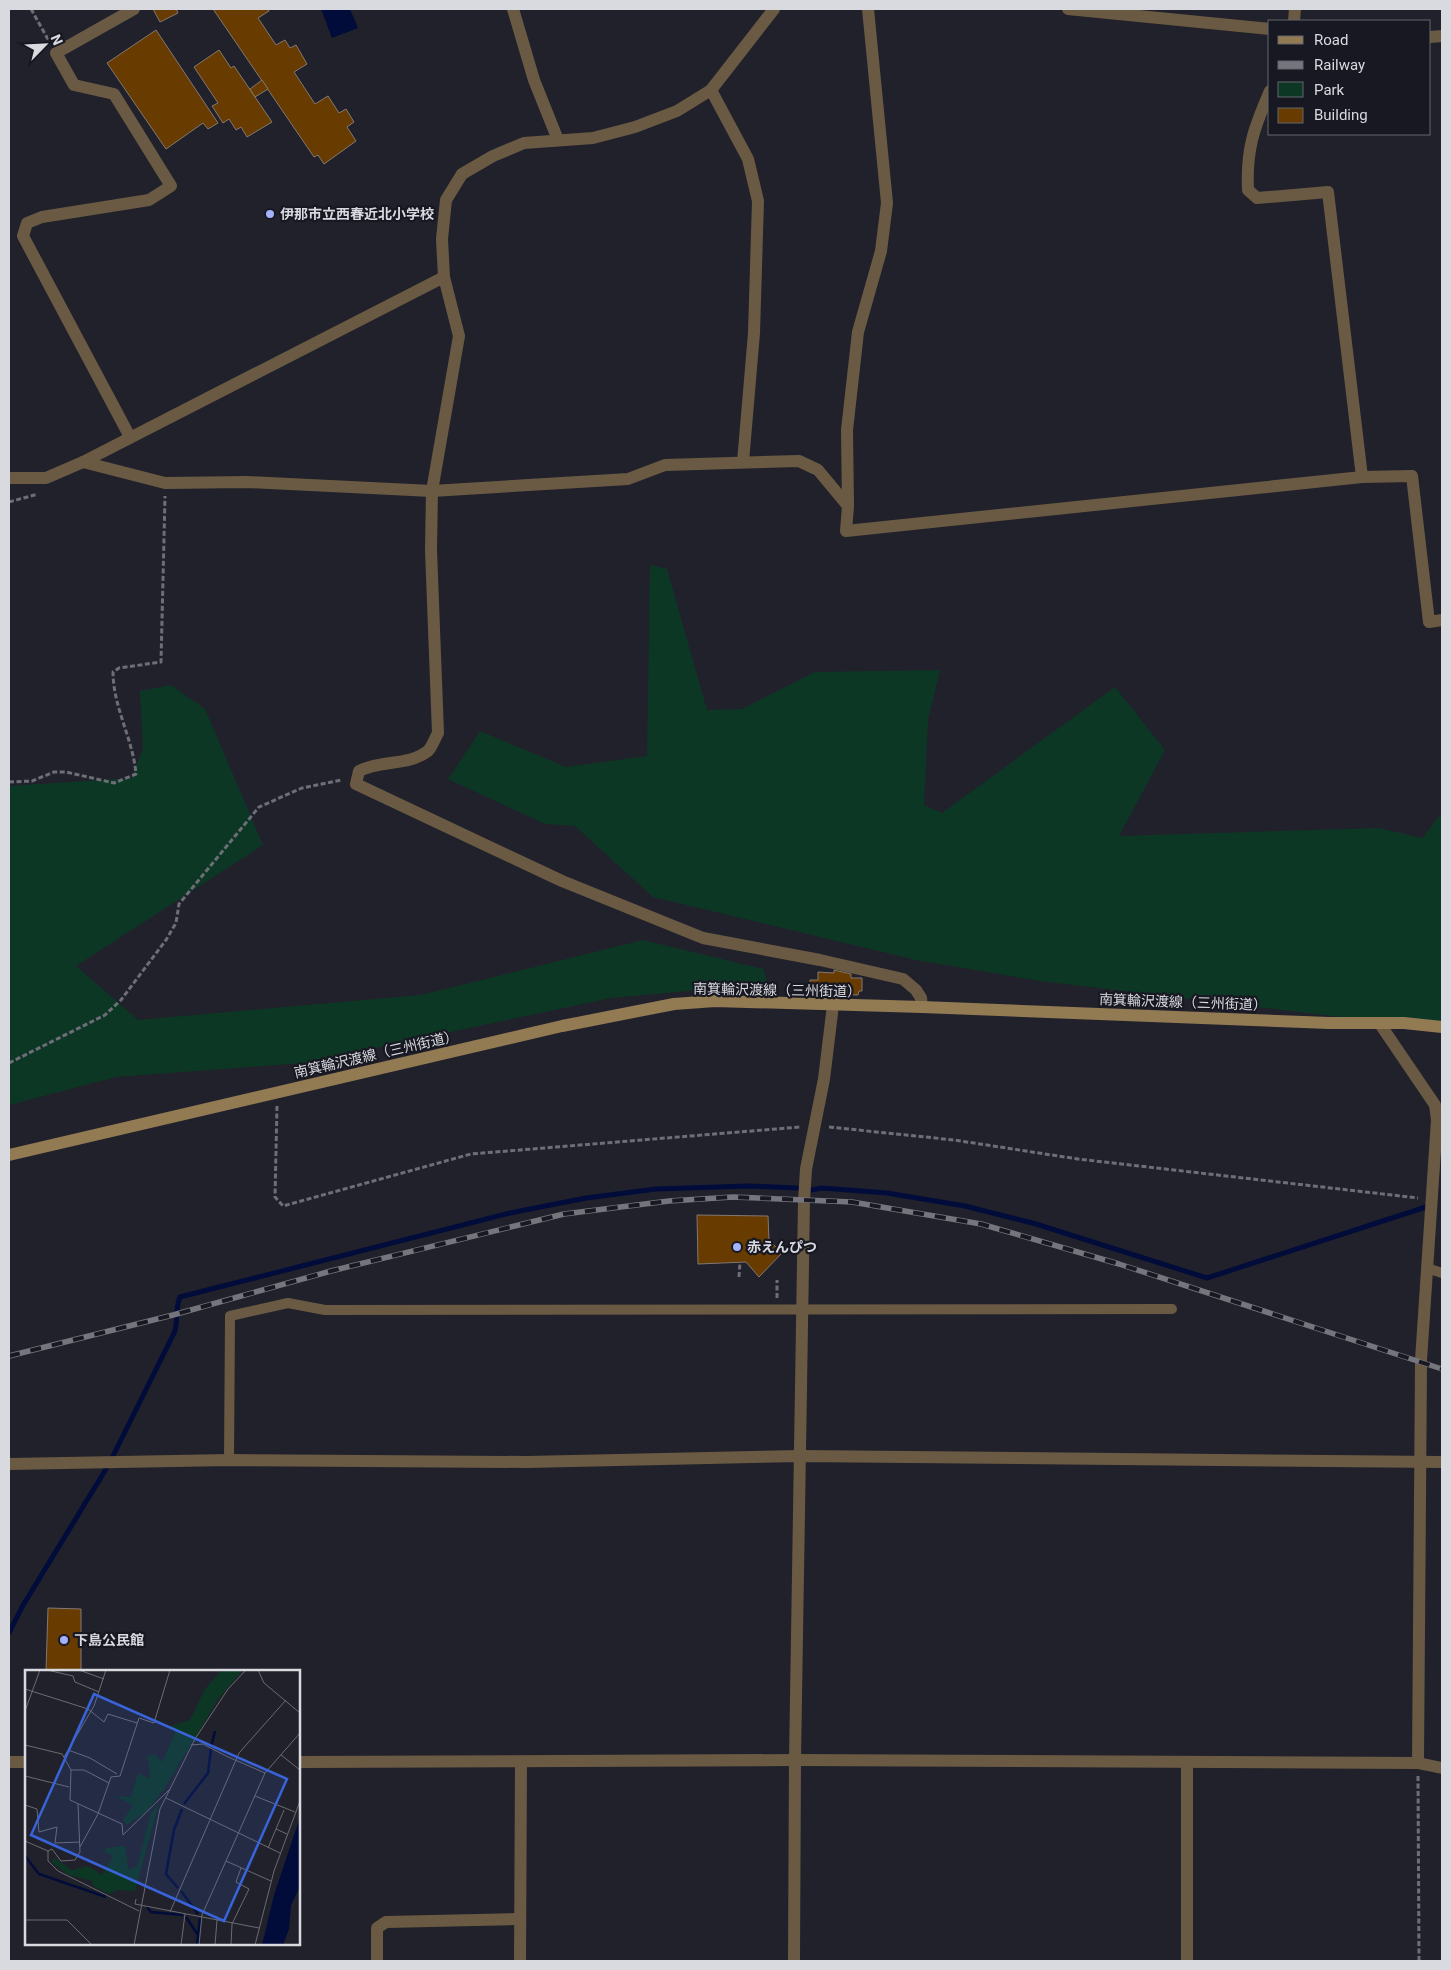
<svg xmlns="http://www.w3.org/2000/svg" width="1451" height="1970" viewBox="0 0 1451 1970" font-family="Roboto,'Noto Sans JP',sans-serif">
<rect width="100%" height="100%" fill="#21212b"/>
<g fill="#0d3725">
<polygon points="650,565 667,569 707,710 742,709 815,672 940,670 928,720 924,805 942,813 1115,687 1165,750 1119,836 1379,828 1422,838 1442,813 1442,1029 1040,981 916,960 653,897 575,826 545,824 448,779 480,731 566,767 647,756"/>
<polygon points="171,685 205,709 263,845 76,966 138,1020 421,995 643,940 763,969 768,984 611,998 304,1063 116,1077 9,1105 9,786 131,778 143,749 140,691"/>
</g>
<polygon fill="#010c3a" points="321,9 350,9 358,28 332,38"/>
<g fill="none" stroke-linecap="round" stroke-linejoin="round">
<g stroke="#010c3a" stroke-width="5">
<polyline points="811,1190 822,1188 887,1193 965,1206 1036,1224 1207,1278 1426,1207"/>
<path d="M113 1456 175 1331C178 1319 175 1309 180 1297L510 1213 586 1198 656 1189 749 1186 797 1188"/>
<polyline points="9,1633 22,1607 106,1469"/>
</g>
</g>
<g fill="#683b00" stroke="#837971">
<polygon points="153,9 176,9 178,13 160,22"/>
<polygon points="213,9 268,9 269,11 258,18 276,45 285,40 290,48 296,45 307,64 294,72 315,104 328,96 339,113 346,109 354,122 347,127 356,141 324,164 318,155 314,157"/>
<polygon points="156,30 218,123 208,129 203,123 166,149 107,63"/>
<polygon points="219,50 231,68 234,66 272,122 247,137 241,127 236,130 229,119 223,123 212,106 218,103 194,67"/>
<polygon points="262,80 268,89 255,97 250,89"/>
<polygon points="834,970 851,974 851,978 862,978 862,991 859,991 858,995 810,994 810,980 818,980 818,972 834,973"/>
<polygon points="697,1215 768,1216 769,1240 782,1253 759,1277 746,1262 698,1264"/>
<polygon points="48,1608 81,1609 81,1671 46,1671"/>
</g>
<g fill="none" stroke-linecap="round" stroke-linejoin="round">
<g stroke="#6e6e77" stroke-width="3" stroke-dasharray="5 2.5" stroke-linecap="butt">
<polyline points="31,9 49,41"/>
<polyline points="9,502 38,494"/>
<path d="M9 782 32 781 54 772H66L114 783 136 774C133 739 113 707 113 672L119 668 161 662 165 496"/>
<polyline points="9,1063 105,1015 121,1000 166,940 176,923 179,904 259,807 302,788 342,780"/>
<polyline points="277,1106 275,1197 283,1206 471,1154 800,1127"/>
<polyline points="829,1127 954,1140 1078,1159 1418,1198"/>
<polyline points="739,1277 740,1262"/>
<polyline points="777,1298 777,1280"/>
<polyline points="1418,1776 1419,1961"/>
</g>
<g stroke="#6a5a43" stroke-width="10">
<polyline points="1427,1268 1442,1273"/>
<polyline points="229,1460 230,1316 288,1303 325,1310 1172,1309"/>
</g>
<g stroke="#6a5a43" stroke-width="12">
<polyline points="513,9 534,80 558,140"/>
<path d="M774 9 711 90 677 111 635 127 593 138 524 143 493 156 462 174 446 200 442 239 444 277 459 336 432 491 431 550 438 733C435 738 432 747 428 751 409 766 380 760 359 771L356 784 562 881 703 938 820 960 903 979 916 990 921 998 922 1007"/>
<polyline points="868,9 887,203 881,251 858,332 847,430 848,506 846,531 1362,477 1412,476 1429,622 1442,620"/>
<polyline points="1068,9 1270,29"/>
<polyline points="1294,21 1295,9"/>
<polyline points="1430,37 1442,36"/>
<polyline points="711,90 748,159 758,201 754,333 743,462"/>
<path d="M1270 91C1254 128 1246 149 1248 190L1257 198 1328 192 1362 477"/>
<polyline points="130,437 23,236 27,223 42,217 149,200 171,186 114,94 74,85 56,53 134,9"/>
<polyline points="83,462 165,483 247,482 432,491 628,479 665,465 799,461 818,470 848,506"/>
<polyline points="9,478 46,478 83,462 444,277"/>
<polyline points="1380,1024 1435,1105 1437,1120 1421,1360"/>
<polyline points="9,1464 229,1460 527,1462 800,1456 1442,1462"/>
<polyline points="9,1762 26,1762"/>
<polyline points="299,1762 795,1760 1418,1763 1442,1768"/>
<polyline points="1418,1763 1421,1364"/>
<polyline points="377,1961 377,1928 386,1922 520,1919"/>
<polyline points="520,1961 521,1762"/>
<polyline points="1187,1961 1187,1763"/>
</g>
<polyline stroke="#6a5a43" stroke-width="12" points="794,1961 795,1760 804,1201 806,1169 824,1079 833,1005"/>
<polyline stroke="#927a53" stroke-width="12" points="9,1155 562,1026 674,1004 715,1001 922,1007 1329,1023 1404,1023 1442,1027"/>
<g stroke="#75757d" stroke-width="5.5">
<polyline id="rail" points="9,1356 173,1315 331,1271 564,1214 669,1201 733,1197 852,1202 981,1224 1119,1264 1442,1369"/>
</g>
<use href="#rail" stroke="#171821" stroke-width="4" stroke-dasharray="11" stroke-linecap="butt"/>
</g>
<g fill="#a4b2fc" stroke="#171821" stroke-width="2">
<circle cx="270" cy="214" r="5"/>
<circle cx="737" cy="1247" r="5"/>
<circle cx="64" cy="1640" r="5"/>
</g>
<g text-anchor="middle" stroke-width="4.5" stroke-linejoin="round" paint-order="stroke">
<g font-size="14" font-weight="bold" fill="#d9dae0" stroke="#171821" text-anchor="start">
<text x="280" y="219">伊那市立西春近北小学校</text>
<text x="747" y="1252">赤えんぴつ</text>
<text x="74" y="1645">下島公民館</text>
</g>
<g font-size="14" fill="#d9dae0" stroke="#171821">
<text transform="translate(777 990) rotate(1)" y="5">南箕輪沢渡線（三州街道）</text>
<text transform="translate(1183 1002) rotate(2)" y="5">南箕輪沢渡線（三州街道）</text>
<text transform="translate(376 1054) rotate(-13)" y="5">南箕輪沢渡線（三州街道）</text>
</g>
</g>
<g transform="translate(25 1670)">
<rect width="275" height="275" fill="#21212b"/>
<path d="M197 0H218L193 29 140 118 122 141 102 155 98 150 108 135 90 126 106 127 113 103 126 109 122 86 130 84 137 92 150 63 146 56 165 50 180 19ZM134 133 110 221 93 220 84 224 68 216 67 211 44 205 26 192 29 188 47 200 63 196 77 205 88 186 80 182V178L100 176 104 200 112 196 126 143Z" fill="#0d3725"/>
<path d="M275 147V217L266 235 264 259 258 275H237L249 225Z" fill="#010c3a"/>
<path fill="none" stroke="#010c3a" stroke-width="2.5" d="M186 77 190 61M159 134 183 103 186 79M0 186 14 204 81 227M153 218 141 204 149 160 157 139M156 221 173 244M122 237 126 242 158 245M161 247 173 265M172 275 175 248"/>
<path fill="none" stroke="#6b6b73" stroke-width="1" d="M22 0 48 6 50 12 74 22M54 0 79 9M233 0 239 13 275 43M0 19 63 39 79 52 83 44 112 53M0 41 15 0M0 75 37 84 46 100 45 130 97 154 98 165 145 119M166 75 178 74 201 86M43 80 65 88 92 104M256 85 275 100M201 86 240 103M39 87 69 36 81 0M46 100H59L84 113M0 106 44 117M230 126 270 142M141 128 255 183M0 135 12 139 14 162 32 157 30 173 55 172M259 140 251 159 262 164M0 171 23 181 27 179 36 191 50 190 55 182 53 134M55 177 73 144 86 107 95 106 114 48 129 53 145 0M243 178 251 159M23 181V191L33 201 114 241M201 191 246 211M111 229 110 234 234 258M145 242 214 83 261 30M0 250H42L67 275M109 275 135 139 170 69 203 19 221 0M156 275 160 244M174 275 177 245 240 103 275 63M190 275 192 250M206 275 207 254 224 219 211 212 216 198M230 275 249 201 275 131"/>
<path fill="#3963d9" fill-opacity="0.15" stroke="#3963d9" stroke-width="2.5" d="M69 24 262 109 199 251 6 165Z"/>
<rect width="275" height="275" fill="none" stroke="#d9dae0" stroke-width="2.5"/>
</g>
<rect width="1451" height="1970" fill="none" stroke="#d9dae0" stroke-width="20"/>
<rect x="1268" y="20" width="162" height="115" fill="#171821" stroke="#65666d"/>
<rect x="1278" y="36" width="25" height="8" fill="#927a53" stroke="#65666d"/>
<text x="1314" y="45" font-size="15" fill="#d9dae0">Road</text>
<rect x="1278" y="61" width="25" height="8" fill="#75757d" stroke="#65666d"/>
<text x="1314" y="70" font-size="15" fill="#d9dae0">Railway</text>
<rect x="1278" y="82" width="25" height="15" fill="#0d3725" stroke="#65666d"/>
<text x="1314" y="95" font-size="15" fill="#d9dae0">Park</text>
<rect x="1278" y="108" width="25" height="15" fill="#683b00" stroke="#65666d"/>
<text x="1314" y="120" font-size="15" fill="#d9dae0">Building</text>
<g transform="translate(45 45) rotate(66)" stroke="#171821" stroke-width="4" paint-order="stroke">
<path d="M0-4L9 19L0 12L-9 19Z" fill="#d9dae0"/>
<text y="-8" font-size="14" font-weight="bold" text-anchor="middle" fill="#d9dae0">N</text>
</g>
</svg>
